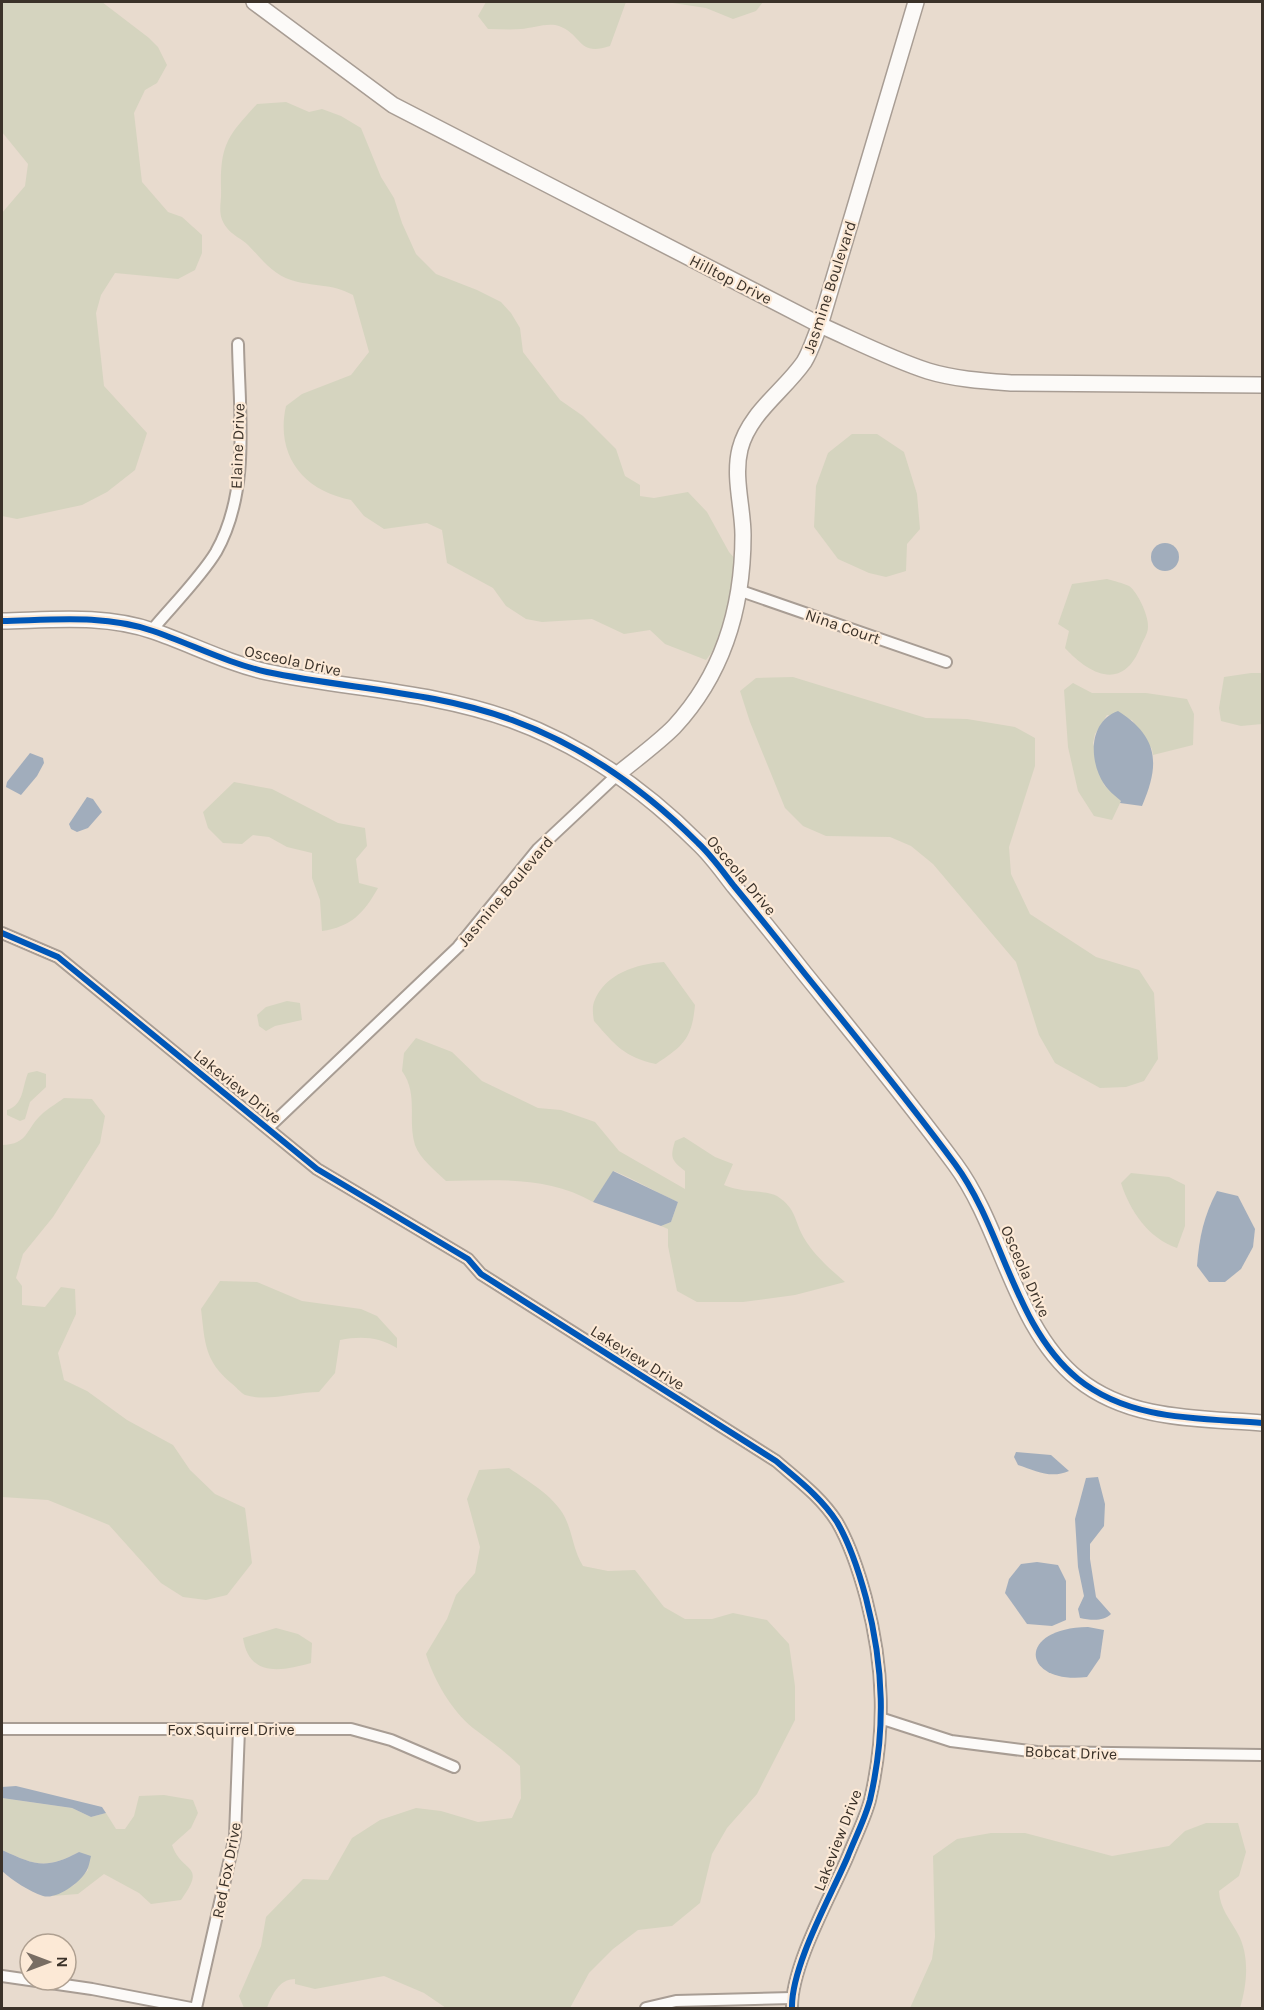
<svg xmlns="http://www.w3.org/2000/svg" width="1264" height="2010" viewBox="0 0 1264 2010" font-family="Karla,sans-serif">
<rect width="100%" height="100%" fill="#e8dbce"/>
<g fill="#d5d4bf">
<polygon points="2,2 102,2 149,38 158,47 167,65 157,83 145,90 134,113 142,182 168,212 182,217 202,235 202,253 195,270 178,279 115,273 101,295 96,313 104,386 147,433 135,470 107,492 82,505 17,519 2,516 2,213 25,186 28,164 2,132"/>
<path d="M486 2H626L610 46C578 57 583 35 559 26 549 22 532 28 521 29 510 30 499 29 488 29L478 16Z"/>
<polygon points="666,2 763,2 756,11 733,19 706,8"/>
<path d="M286 102 309 112 322 109 341 116 361 128 381 177 394 198 402 223 416 254 436 274 477 290 501 302 511 313 520 328 523 352 560 400 583 416 616 449 625 476 640 485V496L654 498 688 492 707 512 729 552 737 561C736 596 729 632 706 660L665 644 650 630 624 634 592 619 542 622 526 619 506 606 493 588 447 563 442 530 427 523 384 529 364 516 351 500C303 491 275 455 286 406L302 394 351 375 369 352 353 295C331 283 313 287 291 280 272 274 261 258 248 245 242 239 232 235 227 228 216 214 222 204 221 189 220 144 228 136 257 104Z"/>
<polygon points="852,434 877,434 904,452 917,494 920,529 907,544 906,571 886,577 869,573 838,559 814,527 816,486 828,453"/>
<path d="M1107 579C1114 581 1123 583 1129 586 1138 592 1149 617 1148 627 1148 634 1142 642 1140 648 1122 692 1089 674 1065 648L1069 631 1058 624 1072 584Z"/>
<polygon points="1251,673 1262,673 1262,724 1241,726 1221,721 1219,708 1224,677"/>
<polygon points="793,677 926,718 967,719 1015,727 1035,738 1035,766 1009,847 1011,874 1030,914 1096,957 1139,970 1154,993 1158,1059 1144,1081 1126,1087 1100,1088 1055,1063 1039,1035 1016,962 933,864 911,846 890,837 826,836 803,826 785,808 750,722 740,691 756,678"/>
<polygon points="1073,683 1092,693 1146,693 1187,699 1194,714 1193,745 1153,755 1152,749 1132,720 1107,715 1095,734 1093,743 1104,785 1121,801 1112,820 1094,816 1078,791 1068,747 1064,690"/>
<path d="M234 782 272 789 338 823 365 828 367 846 356 859 359 883 378 888C364 913 351 927 322 931L320 900 312 878V853L287 847 269 837 253 835 242 844 223 843 208 828 203 812Z"/>
<path d="M664 962 695 1005C692 1039 683 1046 656 1064 624 1057 615 1045 594 1021 593 1016 592 1007 594 1002 605 973 637 964 664 962Z"/>
<polygon points="287,1001 300,1003 302,1020 275,1026 266,1031 259,1026 257,1015 266,1007"/>
<path d="M416 1038 452 1052 482 1081 538 1108 561 1110 595 1122 619 1151 685 1189V1171C671 1160 670 1158 675 1141L684 1137 715 1157 733 1164 724 1185C741 1193 768 1190 777 1196 797 1209 794 1221 804 1238 814 1255 830 1269 845 1282L795 1295 743 1302H697L677 1291 668 1246V1229L661 1226 671 1222 678 1202C656 1192 636 1180 614 1171L593 1202C548 1176 497 1180 446 1181 436 1171 420 1159 415 1145 407 1119 419 1095 402 1071L404 1053Z"/>
<path d="M37 1071 46 1074V1087L30 1102 25 1119 20 1121 7 1115V1110C24 1105 22 1087 28 1073Z"/>
<path d="M64 1098 92 1099 105 1116 100 1143 53 1217 23 1254 16 1278 22 1286V1305L45 1307 61 1287 75 1289 76 1314 58 1353 64 1380 87 1391 127 1420 173 1445 190 1470 215 1494 245 1508 252 1563 227 1595 206 1600 183 1597 161 1583 109 1525 48 1500 2 1497V1145C29 1144 25 1130 41 1115 47 1109 56 1104 64 1098Z"/>
<path d="M1131 1173 1169 1177 1185 1185V1226L1177 1248C1148 1238 1130 1211 1121 1183Z"/>
<path d="M220 1281 257 1282 302 1301 361 1309 377 1316 397 1338V1348C378 1337 362 1336 340 1340L335 1373 319 1392C296 1392 268 1402 245 1395 241 1393 235 1386 231 1383 204 1360 205 1342 201 1309Z"/>
<path d="M509 1468C529 1482 558 1498 567 1522 573 1537 574 1551 583 1566L608 1571 635 1570 664 1607 685 1619H712L733 1613 767 1620 789 1644 795 1686V1720L757 1794 727 1828 712 1854 700 1903 672 1926 638 1930 613 1949 589 1973 570 2008H446L424 1993 384 1976 315 1989 295 1984V1979C279 1979 272 1995 267 2008H244L239 1996 261 1946 266 1917 303 1879 328 1880 352 1838 380 1820 416 1808 441 1811 478 1822 512 1818 521 1798 520 1766C505 1751 490 1741 473 1728 451 1710 434 1680 426 1654L447 1619 456 1595 475 1573 480 1547 467 1499 479 1470Z"/>
<path d="M276 1628 298 1634 312 1643 311 1663C282 1671 249 1678 243 1638Z"/>
<path d="M164 1795 193 1800 198 1813 191 1828 172 1845C182 1874 208 1863 181 1900L151 1904 139 1893 104 1874 78 1894 52 1896 74 1885 88 1870 79 1852C45 1870 35 1865 2 1850V1798L72 1808 91 1817 106 1813 116 1829H125L134 1816 139 1796Z"/>
<path d="M1206 1823H1238L1246 1852 1239 1876 1219 1891C1220 1909 1230 1919 1238 1934 1250 1956 1247 1985 1240 2008H910L932 1959 935 1937 933 1856 957 1839 991 1833H1025L1112 1856 1169 1846 1185 1831Z"/>
</g>
<g fill="#a1adbc">
<circle cx="1165" cy="557" r="14"/>
<path d="M1118 711C1159 737 1160 765 1142 806L1120 803 1121 801C1115 796 1108 790 1104 784 1089 761 1088 722 1118 711Z"/>
<polygon points="30,753 43,758 44,763 37,776 21,795 6,787 7,782"/>
<polygon points="87,797 93,799 102,812 88,828 77,832 71,829 69,824"/>
<polygon points="613,1171 678,1202 671,1222 661,1226 593,1202"/>
<path d="M1217 1191 1238 1196 1255 1229 1253 1247 1241 1269 1225 1282H1209L1197 1266C1199 1238 1204 1215 1217 1191Z"/>
<path d="M1016 1452 1051 1455 1069 1471C1051 1479 1036 1471 1018 1465L1014 1457Z"/>
<path d="M1098 1477 1105 1504 1104 1526 1090 1544V1559L1096 1597 1111 1614C1103 1622 1090 1620 1080 1618L1078 1609 1084 1596 1078 1567 1075 1519 1086 1478Z"/>
<polygon points="1037,1562 1058,1565 1066,1581 1066,1620 1052,1626 1027,1624 1005,1593 1009,1579 1021,1564"/>
<path d="M1088 1627 1104 1630 1100 1658 1087 1677C1022 1685 1015 1628 1088 1627Z"/>
<polygon points="16,1786 102,1807 106,1813 91,1817 72,1808 2,1798 2,1787"/>
<path d="M2 1850C35 1865 45 1870 79 1852L91 1856C90 1860 89 1866 87 1870 81 1882 57 1900 43 1896 29 1891 13 1881 2 1871Z"/>
</g>
<g fill="none" stroke-linecap="round" stroke-linejoin="round">
<g stroke="#a89d94" stroke-width="14">
<g id="street">
<polyline points="741,591 946,662"/>
<path d="M152 630C171 607 201 577 216 552 251 490 239 412 238 344"/>
<path d="M2 933 58 957 317 1169 468 1259 481 1274 776 1461C798 1480 821 1497 837 1522 851 1546 859 1572 866 1598 884 1667 886 1731 870 1800 865 1819 855 1838 848 1856 831 1896 791 1966 792 2008"/>
<polyline points="269,1127 458,947 538,849 618,774"/>
<polyline points="883,1719 951,1741 1037,1752 1262,1755"/>
<polyline points="2,1729 351,1729 391,1740 454,1767"/>
<polyline points="2,1976 92,1989 191,2008"/>
<polyline points="196,2008 235,1836 239,1729"/>
<polyline points="646,2008 676,2001 792,1998"/>
</g>
</g>
<g stroke="#a89d94" stroke-width="18">
<g id="secondary">
<path d="M254 2 393 105 820 325C856 341 891 359 928 371 954 379 984 381 1011 383L1262 385"/>
<path d="M2 621C52 620 104 614 153 631 191 644 227 663 267 672 348 689 433 691 512 720 583 746 645 790 698 843 712 856 723 872 734 886 758 915 782 945 805 974 856 1037 907 1099 955 1164 1003 1229 1014 1327 1078 1379 1130 1421 1199 1418 1262 1423"/>
<path d="M618 774C636 759 657 744 674 727 724 673 743 607 743 535 743 508 733 477 740 449 749 413 784 391 804 362 811 351 815 336 820 325L916 2"/>
</g>
</g>
<use href="#street" stroke="#fcfaf8" stroke-width="10"/>
<use href="#secondary" stroke="#fcfaf8" stroke-width="15"/>
<g stroke="#fce9d6" stroke-width="10">
<g id="cycleway">
<path d="M2 621C52 620 104 614 153 631 191 644 227 663 267 672 348 689 433 691 512 720 583 746 645 790 698 843 712 856 723 872 734 886 758 915 782 945 805 974 856 1037 907 1099 955 1164 1003 1229 1014 1327 1078 1379 1130 1421 1199 1418 1262 1423"/>
<path d="M2 933 58 957 317 1169 468 1259 481 1274 776 1461C798 1480 821 1497 837 1522 851 1546 859 1572 866 1598 884 1667 886 1731 870 1800 865 1819 855 1838 848 1856 831 1896 791 1966 792 2008"/>
</g>
</g>
<use href="#cycleway" stroke="#0057b8" stroke-width="6"/>
</g>
<g text-anchor="middle" stroke-width="4.5" stroke-linejoin="round" paint-order="stroke">
<g font-size="16" fill="#3b3229" stroke="#fce9d6">
<text transform="translate(731 279) rotate(27)" y="6">Hilltop Drive</text>
<text transform="translate(829 287) rotate(-72)" y="6">Jasmine Boulevard</text>
<text transform="translate(237 446) rotate(-88)" y="6">Elaine Drive</text>
<text transform="translate(843 626) rotate(19)" y="6">Nina Court</text>
<text transform="translate(293 660) rotate(12)" y="6">Osceola Drive</text>
<text transform="translate(742 875) rotate(50)" y="6">Osceola Drive</text>
<text transform="translate(505 891) rotate(-50)" y="6">Jasmine Boulevard</text>
<text transform="translate(238 1086) rotate(39)" y="6">Lakeview Drive</text>
<text transform="translate(1026 1271) rotate(66)" y="6">Osceola Drive</text>
<text transform="translate(638 1357) rotate(32)" y="6">Lakeview Drive</text>
<text x="231" y="1735">Fox Squirrel Drive</text>
<text transform="translate(1071 1752) rotate(2)" y="6">Bobcat Drive</text>
<text transform="translate(837 1840) rotate(-69)" y="6">Lakeview Drive</text>
<text transform="translate(226 1870) rotate(-79)" y="6">Red Fox Drive</text>
</g>
</g>
<rect width="1264" height="2010" fill="none" stroke="#3b3229" stroke-width="6"/>
<g transform="translate(48 1962) rotate(90)"><circle r="28" fill="#fce9d6" stroke="#afa091" stroke-width="1.5"/>
<path d="M0-4.5L10 22L0 15L-10 22Z" fill="#786d63"/>
<text y="-9" font-size="16" font-weight="bold" text-anchor="middle" fill="#3b3229">N</text>
</g>
</svg>
